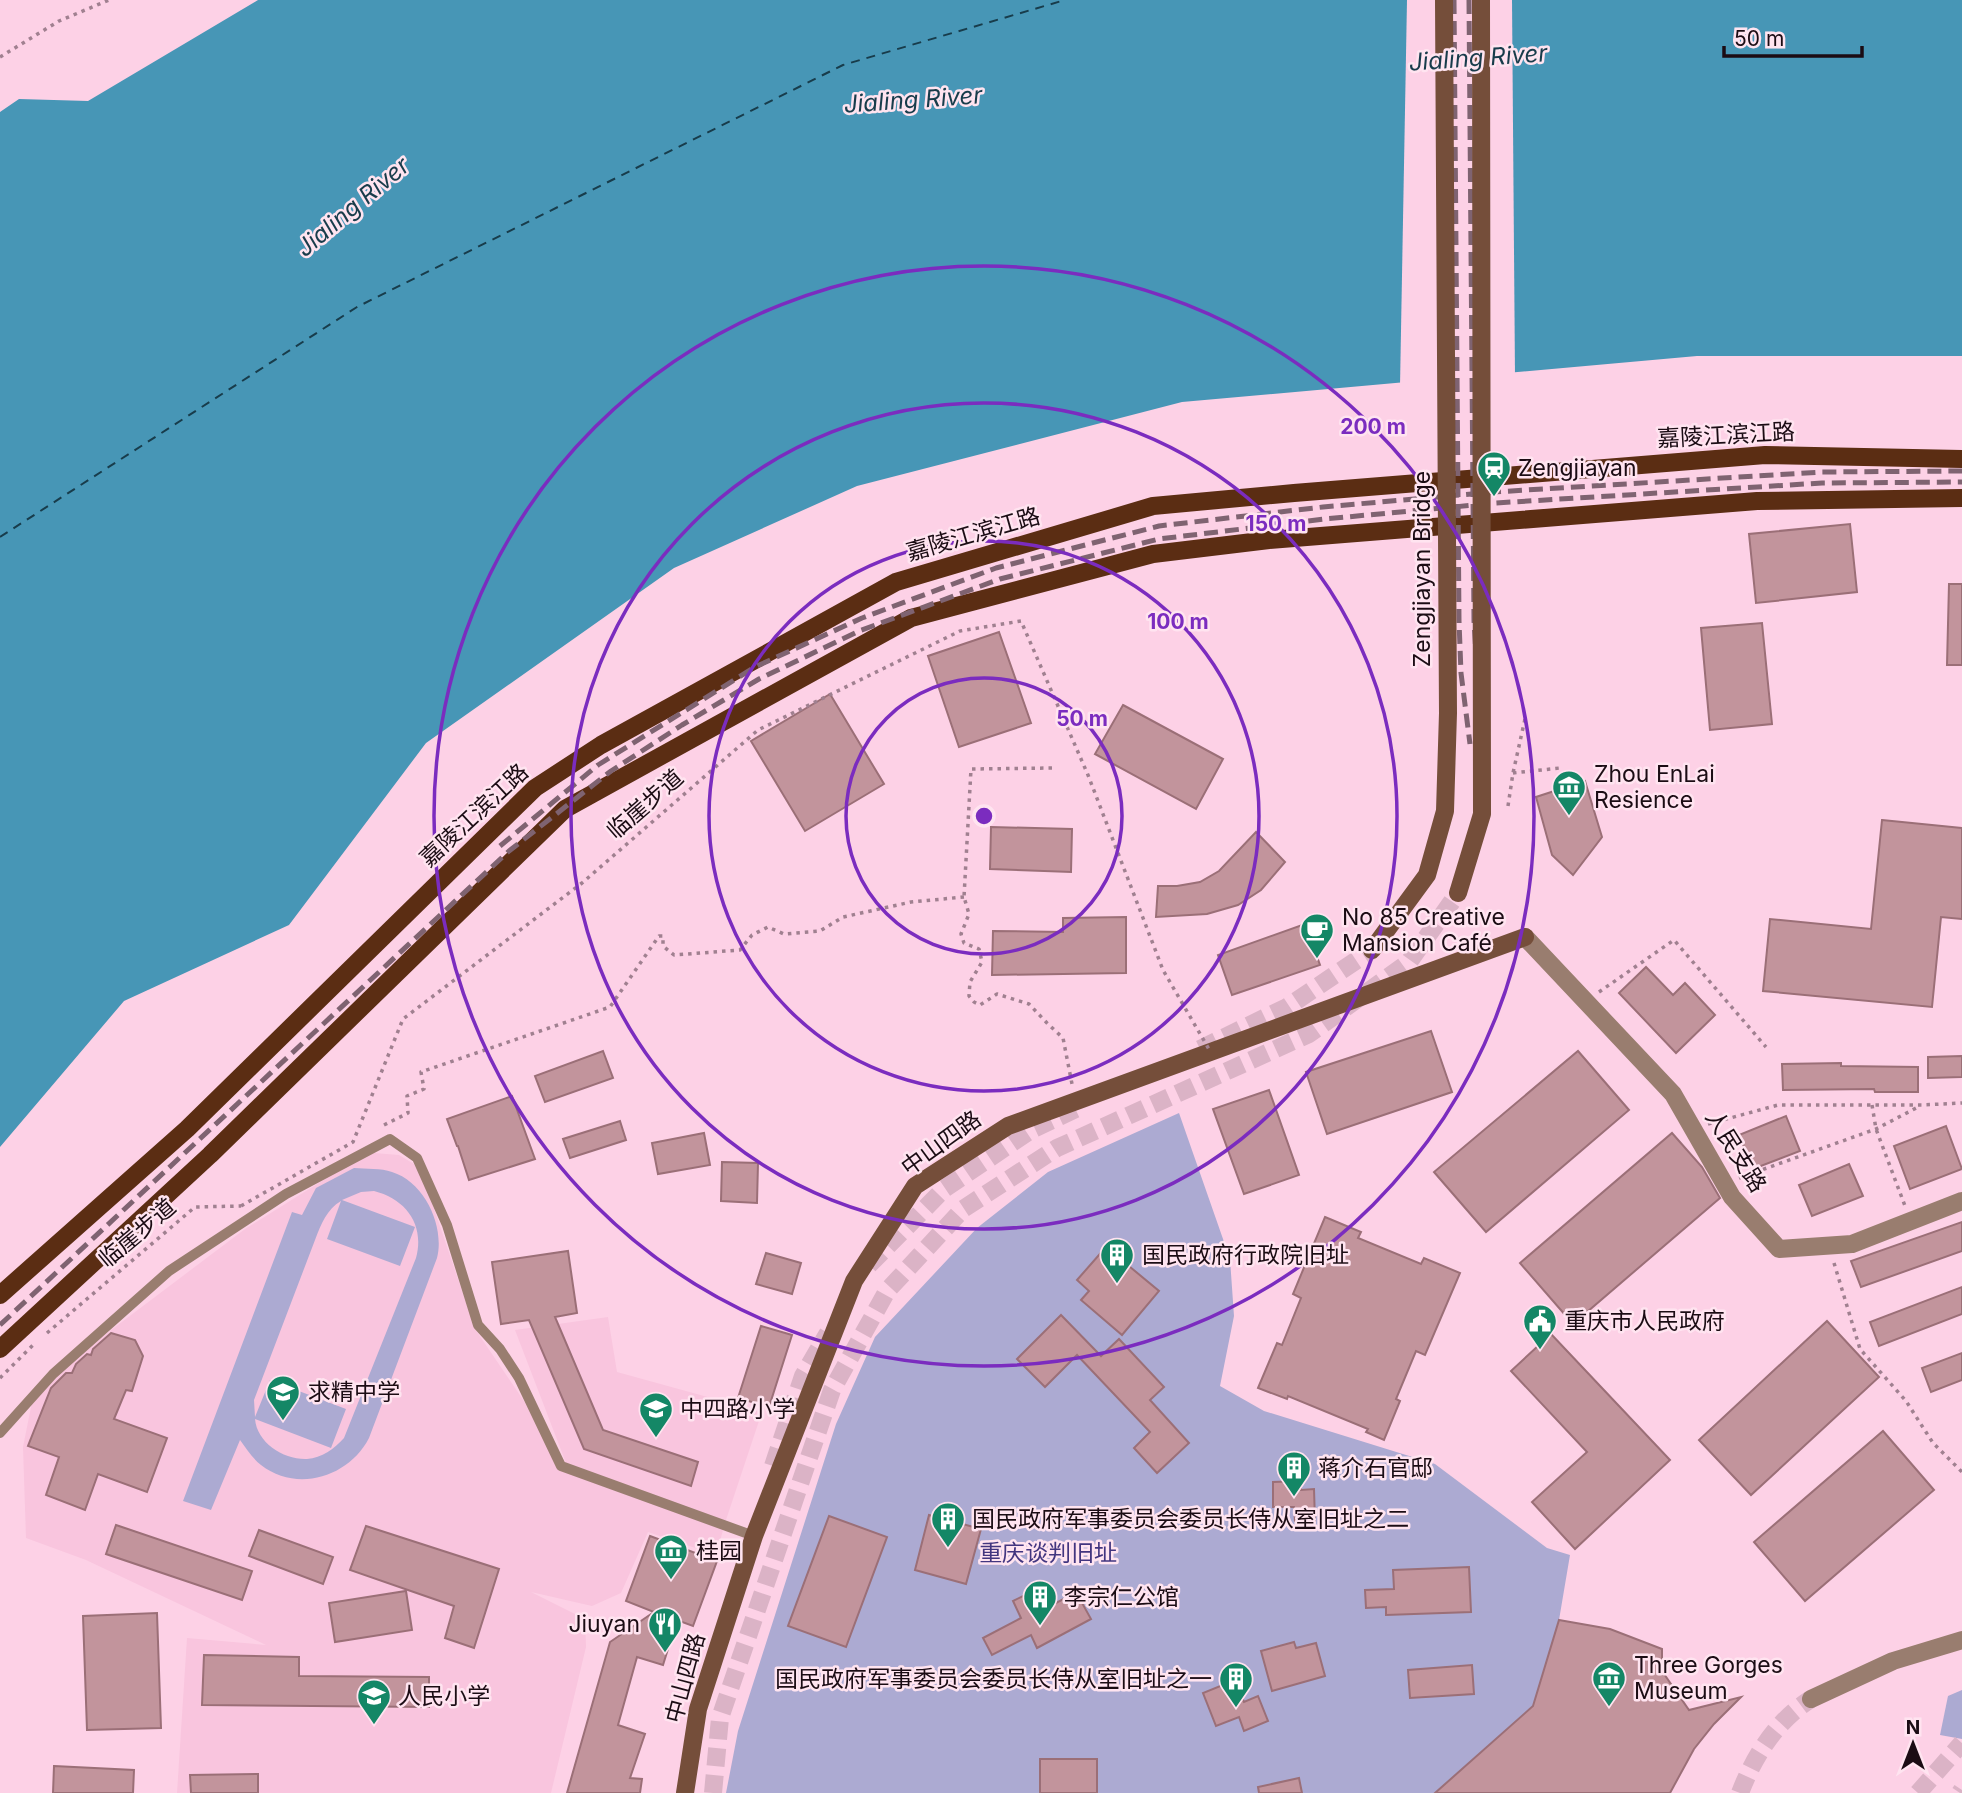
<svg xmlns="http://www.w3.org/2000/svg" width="1962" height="1793" viewBox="0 0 1962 1793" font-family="Inter,'Noto Sans SC',sans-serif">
<rect width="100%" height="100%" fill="#fdd1e6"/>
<polygon fill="#f9c5de" points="374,1153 399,1155 414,1164 427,1188 475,1329 566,1463 515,1330 608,1317 617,1372 762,1412 725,1523 716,1555 648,1532 621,1593 592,1606 531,1592 585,1619 586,1647 551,1793 177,1793 187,1638 266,1645 86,1560 26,1538 23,1447 33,1397 53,1374 245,1229 341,1169"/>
<g fill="#acaad2" fill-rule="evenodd">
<polygon points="1179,1113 1230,1259 1234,1316 1220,1386 1264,1411 1435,1464 1547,1548 1570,1555 1559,1620 1533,1707 1435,1793 726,1793 738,1731 836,1424 875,1337 977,1228 1048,1172"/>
<path d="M354 1168C366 1169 381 1168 392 1172 425 1182 445 1227 437 1258L369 1438C349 1477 297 1493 261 1465 252 1458 246 1448 240 1440L211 1510 183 1501 292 1212 302 1215 316 1188ZM374 1191C406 1199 425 1225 416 1258L344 1438C334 1449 322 1458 307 1459 284 1460 257 1443 255 1419L331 1448 346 1409 270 1380 255 1417 254 1400 315 1240C321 1224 327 1209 341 1201L327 1239 400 1266 415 1227 342 1200 361 1192Z"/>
<polygon points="1962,1690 1962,1739 1940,1735 1948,1696"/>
</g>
<polygon fill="#4796b6" points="258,0 1962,0 1962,356 1697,356 1182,402 857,486 674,568 426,743 289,925 124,1001 0,1147 0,112 19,99 88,101"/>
<polygon fill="#fdd1e6" points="1407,0 1512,0 1515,376 1400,386"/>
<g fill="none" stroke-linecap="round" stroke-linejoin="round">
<polyline stroke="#183c4b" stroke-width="2" stroke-dasharray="9 7" stroke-linecap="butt" points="0,537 357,307 843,65 1065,0"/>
</g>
<g fill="#c2949c" stroke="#9b6f77" stroke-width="2">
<polygon points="1850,524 1857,592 1756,603 1749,534"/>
<polygon points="1949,584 1962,584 1962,665 1947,665"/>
<polygon points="1762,623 1772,724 1710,730 1701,628"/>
<polygon points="999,632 1031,723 959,747 928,656"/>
<polygon points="830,694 884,784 805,831 751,741"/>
<polygon points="1123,705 1223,759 1196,809 1095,754"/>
<polygon points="1585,781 1602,837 1573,875 1552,855 1536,797"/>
<polygon points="1882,820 1962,828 1962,919 1941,917 1932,1007 1763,991 1770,919 1871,929"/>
<polygon points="991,827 1072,829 1071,872 990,869"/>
<polygon points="1256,832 1285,862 1261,890 1238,905 1207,914 1156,917 1158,886 1177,886 1200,882 1219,871"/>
<polygon points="1126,917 1126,973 992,975 993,931 1063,932 1063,918"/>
<polygon points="1305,924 1320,965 1232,995 1218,955"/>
<polygon points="1646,967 1673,995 1685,983 1715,1015 1676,1053 1619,993"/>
<polygon points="1431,1031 1452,1092 1327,1134 1306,1072"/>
<polygon points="603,1051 613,1078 545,1102 535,1076"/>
<polygon points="1578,1051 1629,1110 1486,1232 1434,1172"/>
<polygon points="1962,1056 1962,1077 1928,1078 1928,1057"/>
<polygon points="1841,1063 1841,1066 1918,1067 1918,1092 1875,1092 1874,1089 1783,1090 1782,1064"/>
<polygon points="1269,1090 1299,1175 1244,1194 1213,1109"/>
<polygon points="512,1096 535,1159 469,1180 458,1146 457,1146 447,1119"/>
<polygon points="1786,1116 1800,1151 1753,1169 1739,1135"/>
<polygon points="620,1121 626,1140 570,1158 563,1139"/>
<polygon points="1946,1126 1962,1169 1910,1189 1894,1146"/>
<polygon points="704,1133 710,1165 658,1174 652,1143"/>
<polygon points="1672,1133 1702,1167 1720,1198 1573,1324 1520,1263"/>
<polygon points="722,1162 758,1163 757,1203 721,1201"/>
<polygon points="1849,1164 1863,1196 1812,1216 1799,1185"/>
<polygon points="1325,1217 1361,1232 1358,1238 1421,1264 1424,1258 1460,1273 1425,1355 1416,1351 1396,1399 1400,1401 1384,1440 1366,1432 1368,1429 1288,1396 1287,1399 1258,1388 1277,1343 1282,1345 1301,1298 1293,1294"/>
<polygon points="1962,1222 1962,1251 1861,1287 1851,1261"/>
<polygon points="1106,1247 1159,1291 1122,1335 1081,1300 1089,1291 1077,1280"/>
<polygon points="568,1251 577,1313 555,1317 603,1430 698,1462 691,1486 584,1449 529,1320 501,1324 492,1262"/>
<polygon points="766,1253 801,1263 792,1294 756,1284"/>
<polygon points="1962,1287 1962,1314 1879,1346 1870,1322"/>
<polygon points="1061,1315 1101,1356 1119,1339 1164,1387 1150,1400 1189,1443 1157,1473 1134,1448 1150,1432 1077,1355 1045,1387 1017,1359"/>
<polygon points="1827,1321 1879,1377 1751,1495 1699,1440"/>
<polygon points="761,1326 792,1335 769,1407 738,1398"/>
<polygon points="111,1333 135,1340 143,1356 132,1391 126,1390 114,1419 167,1438 147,1492 98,1474 85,1510 46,1495 59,1457 28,1446 51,1388 66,1373 72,1373 76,1364 87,1354 91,1355 93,1349"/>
<polygon points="1551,1334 1670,1460 1575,1549 1532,1502 1587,1452 1511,1371"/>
<polygon points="1962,1353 1962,1380 1931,1392 1922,1368"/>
<polygon points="1883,1431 1934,1490 1805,1601 1754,1542"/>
<polygon points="1300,1481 1301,1490 1314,1489 1315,1521 1295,1521 1294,1507 1273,1507 1273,1482"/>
<polygon points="929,1515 981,1529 966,1584 915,1570"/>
<polygon points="829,1516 887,1537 846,1647 788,1626"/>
<polygon points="116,1525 252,1571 242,1600 106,1554"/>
<polygon points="366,1526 499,1569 474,1648 445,1638 454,1606 350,1570"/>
<polygon points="259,1530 333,1557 323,1584 249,1556"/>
<polygon points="650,1536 717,1561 693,1626 677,1620 663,1665 637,1657 618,1725 645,1734 630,1778 642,1779 640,1793 567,1793 610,1642 654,1612 626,1601"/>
<polygon points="1469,1567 1471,1612 1386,1615 1386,1607 1366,1608 1365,1590 1394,1589 1393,1570"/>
<polygon points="406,1591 412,1630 335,1642 329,1603"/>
<polygon points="1076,1592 1091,1619 1037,1648 1031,1635 992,1655 983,1638 1021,1618 1013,1601 1027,1594 1038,1613"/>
<polygon points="157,1613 161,1728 87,1730 83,1616"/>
<polygon points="1559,1620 1610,1629 1662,1649 1662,1671 1689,1710 1741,1697 1714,1724 1694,1749 1670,1793 1435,1793 1533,1706"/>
<polygon points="1294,1642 1296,1648 1316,1643 1325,1676 1272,1691 1261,1651"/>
<polygon points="204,1655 299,1657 299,1676 429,1677 429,1707 202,1705"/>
<polygon points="1472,1665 1474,1694 1410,1698 1408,1670"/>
<polygon points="1235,1680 1244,1702 1258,1696 1268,1721 1244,1731 1239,1717 1216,1726 1203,1693"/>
<rect x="1040" y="1759" width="57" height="34"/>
<polygon points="54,1766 134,1770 133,1793 53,1793"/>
<polygon points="258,1774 258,1793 191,1793 190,1775"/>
<polygon points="1299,1778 1302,1793 1259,1793 1258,1787"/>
</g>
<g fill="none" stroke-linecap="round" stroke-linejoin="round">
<path stroke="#dbb3c6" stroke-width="18" stroke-dasharray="18 9" stroke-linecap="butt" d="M1740 1793C1754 1756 1777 1720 1811 1699"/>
<g stroke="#dbb3c6" stroke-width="18" stroke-dasharray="18 9" stroke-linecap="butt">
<polyline points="1200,1049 1287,1007 1372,950"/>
<polyline points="869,1265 944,1189 1031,1130 1080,1107"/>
<polyline points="773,1466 803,1376 828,1333"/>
<polyline points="713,1793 720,1718 832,1390 887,1291 963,1209 1057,1148 1309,1034 1409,962 1458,893"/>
<polyline points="1918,1793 1962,1743"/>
<polyline points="1960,1793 1962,1790"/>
</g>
<g stroke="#a08090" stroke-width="3.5" stroke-dasharray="3.5 5" stroke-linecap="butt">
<polyline points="0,57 59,21 109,0"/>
<polyline points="1052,768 971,769 964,897 969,914 961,934 964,943 979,949 982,962 970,982 969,996 974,1002 980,1005 997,994 1029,1004 1047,1023 1063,1038 1072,1084"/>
<polyline points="1513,773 1560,768"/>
<polyline points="1508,806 1513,773 1525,719"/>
<polyline points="1599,992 1674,940 1766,1047"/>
<polyline points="1872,1105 1876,1129 1905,1206"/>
<polyline points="1708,1124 1778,1105 1922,1105 1962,1103"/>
<polyline points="384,1125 408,1113 407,1096 424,1089 421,1072 610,1007 659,936 663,936 663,946 674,955 740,950 752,935 768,927 784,934 820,931 843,917 911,902 964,897"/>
<polyline points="1739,1178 1876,1129 1920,1106"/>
<polyline points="1834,1263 1860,1349 1906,1401 1933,1443 1962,1472"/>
<polyline points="47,1333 195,1207 241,1206"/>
<polyline points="0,1378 36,1342"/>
</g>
<polyline stroke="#997d6f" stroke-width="10" points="0,1433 53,1374 169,1271 286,1194 390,1139 417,1158 447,1225 478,1325 500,1349 519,1378 561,1466 754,1536"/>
<g stroke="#997d6f" stroke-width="18">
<polyline points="1525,937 1673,1094 1732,1197 1779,1249 1852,1244 1962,1201"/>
<polyline points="1811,1699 1893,1661 1962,1640"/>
</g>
<polyline stroke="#754e3a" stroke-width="18" points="685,1793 698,1709 754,1536 854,1281 915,1186 1008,1126 1525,937"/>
<g stroke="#5b2d13" stroke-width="18">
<polyline points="0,1295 187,1129 535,788 601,745 896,582 1153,506 1294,493 1765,455 1962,459"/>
<polyline points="0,1349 210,1155 565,809 911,618 1153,554 1269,540 1757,501 1962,498"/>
</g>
<g stroke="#7f6371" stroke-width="5" stroke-dasharray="14 7" stroke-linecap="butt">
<polyline points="1454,0 1459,621 1461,673 1470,744"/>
<polyline points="1469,0 1474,621 1477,672 1486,748"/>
<polyline points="500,846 598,765 755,667 862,618 996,568 1159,526 1323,507 1494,492 1822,472 1962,471"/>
<polyline points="0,1325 509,851 611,771 682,725 759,679 859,631 1000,579 1159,539 1325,519 1496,503 1822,483 1962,482"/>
</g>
<polyline stroke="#a08090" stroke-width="3.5" stroke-dasharray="3.5 5" stroke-linecap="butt" points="241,1206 353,1142 403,1019 582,883 758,730 960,631 1021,621 1088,775 1163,970 1210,1051"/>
<g stroke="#754e3a" stroke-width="18">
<polyline points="1458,893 1482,814 1481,0"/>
<polyline points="1372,950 1427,875 1445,811 1448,713 1444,0"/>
</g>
</g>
<g fill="none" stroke="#7b2cbf" stroke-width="3.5">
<circle cx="984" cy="816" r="138"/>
<circle cx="984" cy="816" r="275"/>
<circle cx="984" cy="816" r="413"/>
<circle cx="984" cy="816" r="550"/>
</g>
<defs>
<g id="station-pin" transform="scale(1.75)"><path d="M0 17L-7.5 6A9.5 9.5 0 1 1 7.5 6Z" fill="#148766" stroke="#ffe4f0"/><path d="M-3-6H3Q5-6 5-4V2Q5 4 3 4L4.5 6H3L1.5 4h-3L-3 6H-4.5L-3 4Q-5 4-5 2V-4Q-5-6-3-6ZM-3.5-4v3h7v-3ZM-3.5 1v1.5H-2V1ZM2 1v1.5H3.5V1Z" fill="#fff"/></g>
<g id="museum-pin" transform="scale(1.75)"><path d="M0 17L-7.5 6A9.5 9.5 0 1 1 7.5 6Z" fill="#148766" stroke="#ffe4f0"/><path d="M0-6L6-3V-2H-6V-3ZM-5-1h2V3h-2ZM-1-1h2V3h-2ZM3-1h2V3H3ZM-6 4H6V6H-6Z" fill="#fff"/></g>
<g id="cafe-pin" transform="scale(1.75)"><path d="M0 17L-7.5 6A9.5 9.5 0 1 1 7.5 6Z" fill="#148766" stroke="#ffe4f0"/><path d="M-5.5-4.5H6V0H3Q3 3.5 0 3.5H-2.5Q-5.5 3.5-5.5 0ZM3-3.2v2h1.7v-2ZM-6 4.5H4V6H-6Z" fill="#fff"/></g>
<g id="building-pin" transform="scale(1.75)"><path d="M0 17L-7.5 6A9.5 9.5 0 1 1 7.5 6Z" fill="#148766" stroke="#ffe4f0"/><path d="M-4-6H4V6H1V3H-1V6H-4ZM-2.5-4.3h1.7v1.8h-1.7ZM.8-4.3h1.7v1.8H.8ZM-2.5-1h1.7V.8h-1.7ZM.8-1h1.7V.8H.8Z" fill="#fff"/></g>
<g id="civic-pin" transform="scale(1.75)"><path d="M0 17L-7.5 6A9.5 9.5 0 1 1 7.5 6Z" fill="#148766" stroke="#ffe4f0"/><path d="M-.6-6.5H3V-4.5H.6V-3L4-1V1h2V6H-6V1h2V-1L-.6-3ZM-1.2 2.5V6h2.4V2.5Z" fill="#fff"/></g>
<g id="school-pin" transform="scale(1.75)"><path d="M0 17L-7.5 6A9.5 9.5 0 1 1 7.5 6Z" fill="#148766" stroke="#ffe4f0"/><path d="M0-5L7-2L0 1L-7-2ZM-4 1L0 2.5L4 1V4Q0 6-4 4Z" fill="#fff"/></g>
<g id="restaurant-pin" transform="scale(1.75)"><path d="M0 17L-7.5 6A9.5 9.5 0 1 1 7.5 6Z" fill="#148766" stroke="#ffe4f0"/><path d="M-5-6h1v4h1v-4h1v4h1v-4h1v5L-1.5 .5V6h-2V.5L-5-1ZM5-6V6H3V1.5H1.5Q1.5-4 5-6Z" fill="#fff"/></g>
</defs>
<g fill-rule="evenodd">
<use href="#station-pin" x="1494" y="468"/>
<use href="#museum-pin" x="1569" y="787"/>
<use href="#cafe-pin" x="1317" y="930"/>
<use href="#building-pin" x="1117" y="1255"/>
<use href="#civic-pin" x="1540" y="1321"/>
<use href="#school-pin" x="283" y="1392"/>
<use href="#school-pin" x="656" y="1409"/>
<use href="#building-pin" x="1294" y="1468"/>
<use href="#building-pin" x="948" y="1519"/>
<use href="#museum-pin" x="671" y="1551"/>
<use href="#building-pin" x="1040" y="1597"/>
<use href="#restaurant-pin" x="665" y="1624"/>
<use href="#museum-pin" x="1609" y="1678"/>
<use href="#building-pin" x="1236" y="1679"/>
<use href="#school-pin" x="374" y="1696"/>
</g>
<g text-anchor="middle" stroke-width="5" stroke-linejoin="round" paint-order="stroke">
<g font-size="23" fill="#1b0c14" stroke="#ffe4f0">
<text transform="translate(1726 435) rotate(-3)" y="8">嘉陵江滨江路</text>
<text transform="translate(973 534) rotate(-16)" y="8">嘉陵江滨江路</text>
<text transform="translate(1422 569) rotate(-90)" y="8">Zengjiayan Bridge</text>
<text transform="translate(645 804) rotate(-41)" y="8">临崖步道</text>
<text transform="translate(474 815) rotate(-43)" y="8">嘉陵江滨江路</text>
<text transform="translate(941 1143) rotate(-36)" y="8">中山四路</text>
<text transform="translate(1736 1151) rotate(58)" y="8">人民支路</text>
<text transform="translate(137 1233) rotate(-40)" y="8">临崖步道</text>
<text transform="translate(685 1678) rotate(-75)" y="8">中山四路</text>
</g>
<g font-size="23" fill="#1b0c14" stroke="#ffe4f0" text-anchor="start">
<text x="1518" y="476">Zengjiayan</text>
<text x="1594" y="782">Zhou EnLai<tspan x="1594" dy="26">Resience</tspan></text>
<text x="1342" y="925">No 85 Creative<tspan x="1342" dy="26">Mansion Café</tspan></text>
<text x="1142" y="1263">国民政府行政院旧址</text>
<text x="1564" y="1329">重庆市人民政府</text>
<text x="308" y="1400">求精中学</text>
<text x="680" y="1417">中四路小学</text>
<text x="1318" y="1476">蒋介石官邸</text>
<text x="972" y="1527">国民政府军事委员会委员长侍从室旧址之二</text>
<text x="696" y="1559">桂园</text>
<text x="1064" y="1605">李宗仁公馆</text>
<text x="640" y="1632" text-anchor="end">Jiuyan</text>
<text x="1634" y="1673">Three Gorges<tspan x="1634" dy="26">Museum</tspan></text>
<text x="1212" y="1687" text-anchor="end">国民政府军事委员会委员长侍从室旧址之一</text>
<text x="398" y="1704">人民小学</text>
</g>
<g font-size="23" fill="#42357f" stroke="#ffe4f0">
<text x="1048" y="1561">重庆谈判旧址</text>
</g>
<g font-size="24" font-style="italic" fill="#183c4b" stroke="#ffe4f0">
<text transform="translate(1478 58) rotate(-4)" y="8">Jialing River</text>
<text transform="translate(913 100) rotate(-4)" y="8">Jialing River</text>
<text transform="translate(353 207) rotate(-40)" y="8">Jialing River</text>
</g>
</g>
<circle cx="984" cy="816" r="10" fill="#7b2cbf" stroke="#ffe4f0" stroke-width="3.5"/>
<g font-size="21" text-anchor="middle" font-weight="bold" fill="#7b2cbf" stroke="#ffe4f0" stroke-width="5" stroke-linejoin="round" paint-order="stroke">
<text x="1373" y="434">200 m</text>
<text x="1276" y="531">150 m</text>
<text x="1178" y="629">100 m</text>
<text x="1082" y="726">50 m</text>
</g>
<g transform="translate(1913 1744)" stroke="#ffe4f0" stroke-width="5" paint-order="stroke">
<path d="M0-5L12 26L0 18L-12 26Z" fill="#1b0c14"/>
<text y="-10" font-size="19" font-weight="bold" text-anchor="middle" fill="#1b0c14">N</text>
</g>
<path d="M1724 46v10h138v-10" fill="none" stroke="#1b0c14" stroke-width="3.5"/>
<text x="1734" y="46" font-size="21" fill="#1b0c14" stroke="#ffe4f0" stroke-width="5" paint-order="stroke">50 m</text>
</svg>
